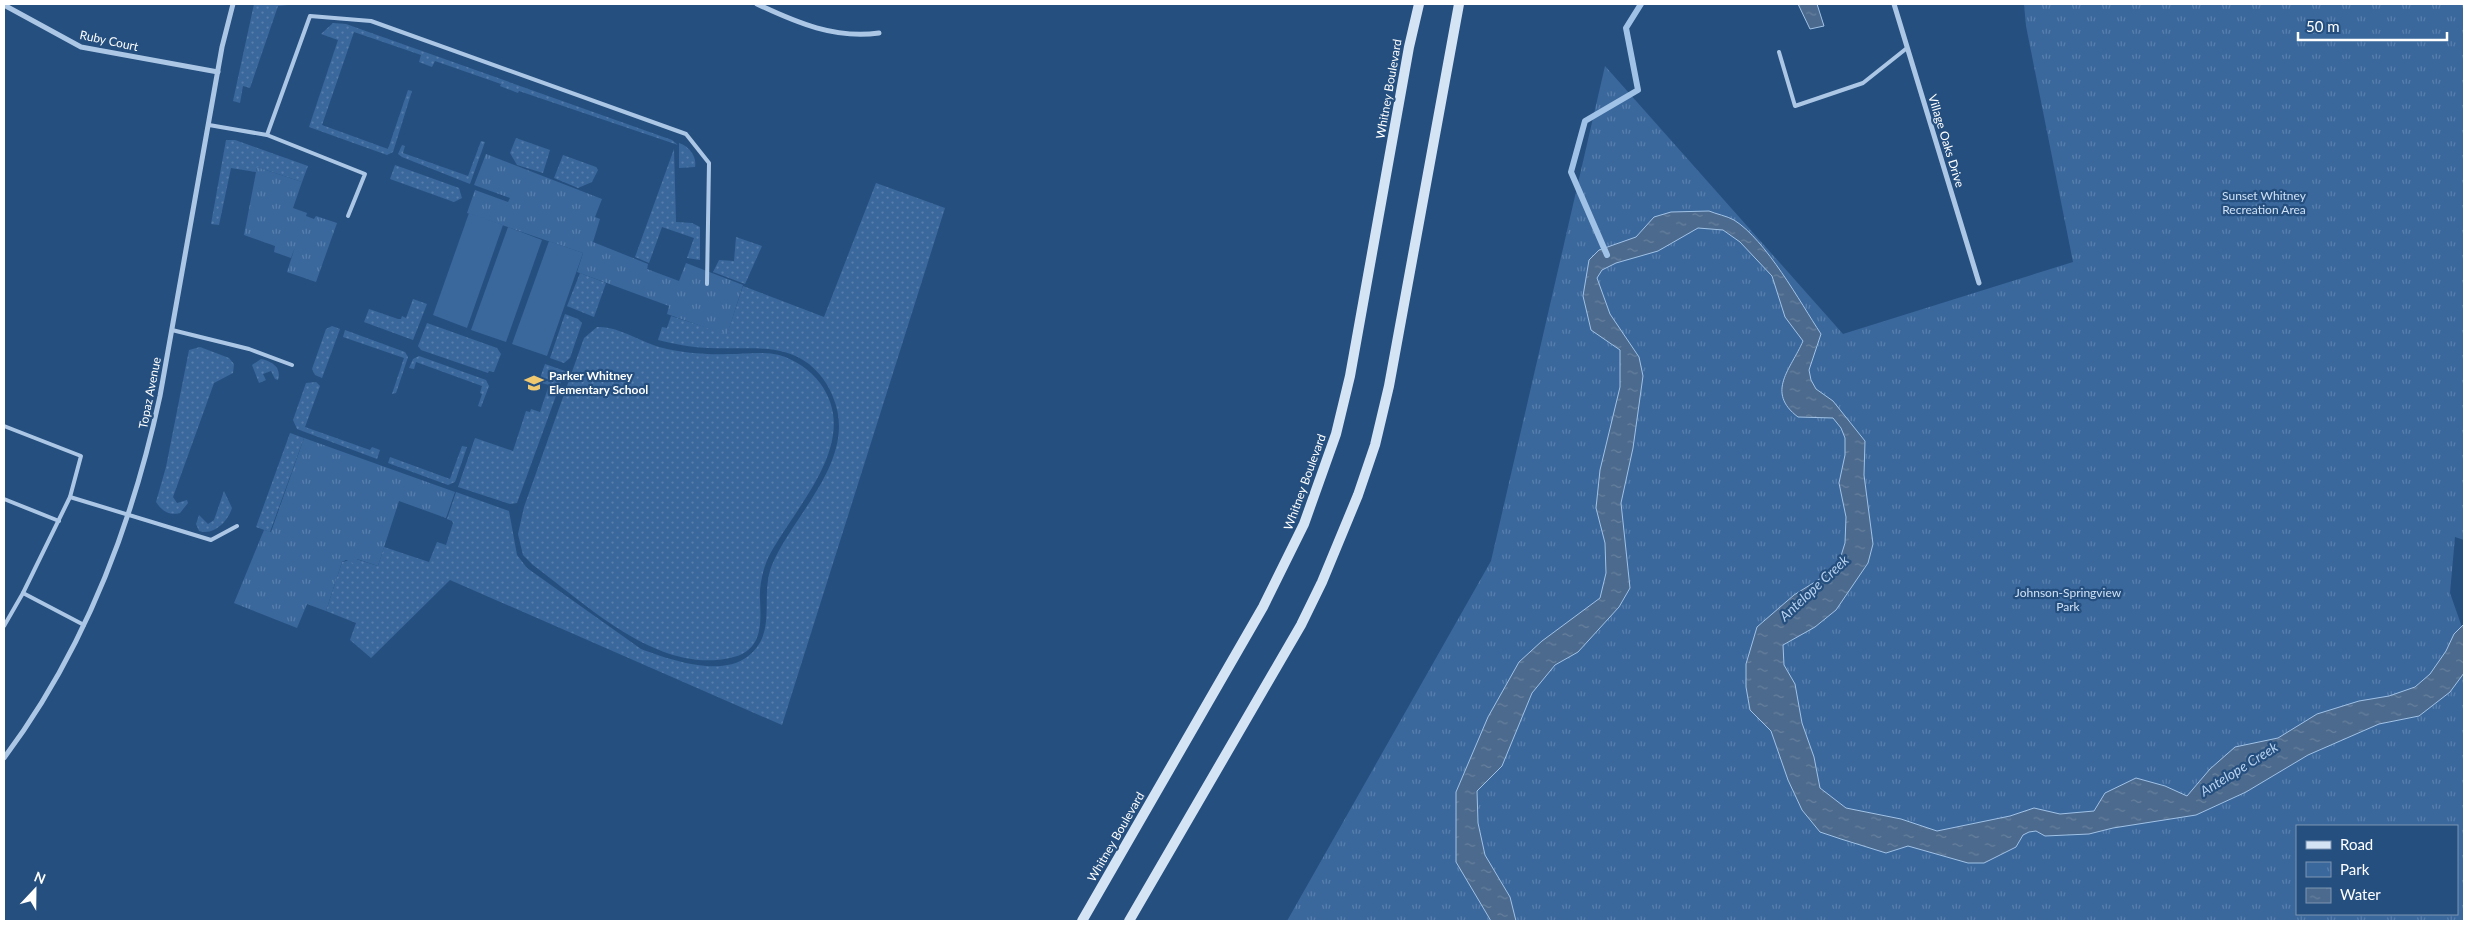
<svg xmlns="http://www.w3.org/2000/svg" width="2468" height="925" viewBox="0 0 2468 925" font-family="Lato,sans-serif">
<defs>
<pattern id="grass-dots" width="8" height="8" patternUnits="userSpaceOnUse" patternTransform="scale(1.25)"><rect width="8" height="8" fill="#3a689d"/><path d="M2 2h.1M6 6h.1" fill="none" stroke="#587fac" stroke-width="1.8" stroke-linecap="round"/></pattern>
<pattern id="park-tufts" width="24" height="20" patternUnits="userSpaceOnUse" patternTransform="scale(1.25)"><rect width="24" height="20" fill="#3a689d"/><path d="M3 7l-1-3M5 7V3M7 7l1-3M15 17l-1-3M17 17v-4M19 17l1-3" fill="none" stroke="#587fac"/></pattern>
<pattern id="water-ripples" width="26" height="14" patternUnits="userSpaceOnUse" patternTransform="scale(1.25)"><rect width="26" height="14" fill="#4c6a8d"/><path d="M2 4q2-2 4 0t4 0M15 11q2-2 4 0t4 0" fill="none" stroke="#67809e"/></pattern>
</defs>
<rect width="100%" height="100%" fill="#254f7f"/>
<g fill="url(#grass-dots)">
<polygon points="254,4 298,4 278,6 250,88 243,86 240,103 233,101"/>
<polygon points="333,23 346,24 672,140 678,145 519,91 518,93 500,86 501,84 435,61 432,67 419,62 421,55 354,32 322,125 388,149 408,90 412,91 393,152 387,155 309,127 338,40 321,34"/>
<polygon points="516,138 550,150 543,173 517,165 510,153"/>
<polygon points="226,140 235,140 308,166 302,182 257,167 256,172 231,168 219,225 211,224"/>
<polygon points="481,141 485,142 470,184 402,157 398,154 402,145 405,146 403,153 468,176"/>
<path d="M679 143C689 146 697 157 695 167L679 168Z"/>
<polygon points="674,149 676,222 692,223 700,227 700,260 687,258 694,238 662,227 649,263 635,257"/>
<polygon points="563,155 596,167 598,170 592,182 578,188 554,178"/>
<polygon points="395,165 459,188 462,198 454,202 390,179"/>
<path d="M876 183 945 208 782 725 450 580 371 658 350 640 356 623 326 611 342 562 356 559 378 566 384 547 429 562 437 542 446 545 453 523 452 521 447 519 456 492 509 511 517 555 527 568 641 649C670 660 720 677 747 657 779 633 759 597 772 565 793 514 859 459 833 397 828 384 820 373 809 364 779 342 745 350 710 348 693 348 675 344 658 340L662 327 667 328 671 316 727 334 743 286 824 317Z"/>
<polygon points="736,237 762,246 745,284 713,272 719,260 734,261"/>
<polygon points="580,273 606,283 594,317 567,306"/>
<polygon points="413,299 427,304 413,340 364,322 369,309 398,319 401,319 402,316 406,318"/>
<polygon points="565,314 578,319 582,323 570,358 564,363 550,358"/>
<polygon points="427,323 497,348 501,354 494,372 489,371 488,373 421,350 418,346"/>
<polygon points="332,326 340,329 322,378 315,375 312,369 326,329"/>
<path d="M597 327C619 326 642 343 663 348 683 353 708 355 729 354 746 354 763 351 779 355 796 360 810 370 820 383 863 442 794 507 768 558 763 569 759 587 760 599 761 625 763 651 730 658 658 674 587 605 533 565L523 555 518 534 524 507 584 338Z"/>
<polygon points="345,330 405,352 408,357 396,393 392,394 404,358 343,337"/>
<path d="M200 347 229 358 234 364 233 373 214 383 173 497 177 503 187 500 188 503 180 513C169 516 162 511 156 502L166 467 189 350Z"/>
<polygon points="419,356 486,380 489,386 481,407 478,406 482,394 480,393 482,386 416,362 414,369 409,368 413,359"/>
<path d="M261 359C272 361 282 368 278 380L275 379 271 371 263 374 266 380 259 383 252 365Z"/>
<polygon points="545,364 565,371 517,503 510,504 458,487 475,438 513,451 526,411 530,412 531,409 540,412 549,385 542,383 543,380 540,378"/>
<polygon points="316,382 320,386 305,427 370,450 372,447 380,450 377,459 297,429 293,420 306,383"/>
<polygon points="290,433 304,438 270,532 256,527"/>
<polygon points="462,446 467,447 455,482 448,485 388,463 390,457 450,479"/>
<path d="M224 491 232 508C228 521 214 536 199 531L196 524 199 515 208 524 214 520Z"/>
</g>
<g fill="url(#park-tufts)" fill-rule="evenodd">
<path d="M2024 4H2464V540L2455 537 2450 593 2464 633V921H1287L1491 561 1605 66 1843 334 2073 262 2026 26ZM2297 826H2457V914H2297Z"/>
<polygon points="486,154 602,199 595,217 600,219 593,242 648,264 647,269 679,281 686,263 743,285 727,335 667,314 669,306 577,272 583,253 467,213 475,190 508,202 510,198 474,185"/>
<polygon points="257,167 302,182 293,208 307,213 306,216 314,219 316,216 337,223 316,282 287,272 295,247 291,258 274,252 275,246 244,235"/>
<polygon points="304,438 455,492 446,518 399,501 378,566 357,559 355,564 346,560 342,562 326,611 307,604 297,628 234,603 264,530 271,532"/>
</g>
<g fill="#3a689d">
<polygon points="469,213 503,225 467,328 433,315"/>
<polygon points="508,227 542,240 506,342 471,330"/>
<polygon points="549,241 583,253 547,356 512,344"/>
</g>
<g fill="url(#water-ripples)" stroke="#a0c2e7">
<polygon points="1798,4 1817,4 1824,26 1810,29"/>
<path d="M1709 211C1716 214 1727 216 1734 220 1766 240 1800 302 1821 334L1809 370 1811 380 1816 389 1833 401 1865 441 1864 475 1873 544 1868 563 1836 610 1815 627 1783 645 1784 665 1795 684 1802 723 1814 757 1820 788 1846 808 1901 819 1937 831 2010 816 2034 808 2060 814 2094 811 2105 793 2136 778 2165 786 2187 796 2210 769 2235 747 2278 738 2317 714 2359 701 2389 696 2415 687 2430 674 2446 651 2454 634 2464 624V673L2450 692 2419 716 2379 724 2308 755 2246 792 2196 815 2113 828 2089 834 2045 836 2036 831 2029 832 2023 835 2016 847 1984 863H1968L1908 846 1886 853 1841 839 1820 832 1802 810 1788 780 1771 731 1750 710 1746 687V664L1757 627 1794 595 1826 575 1840 559 1845 543 1846 517 1839 483 1845 455V438L1841 428 1833 418 1798 417C1765 392 1791 369 1803 341L1785 317 1772 276 1740 242 1723 230 1698 228 1658 251 1616 263 1602 270 1597 278 1610 314 1639 357 1643 376 1633 448 1621 503 1630 588 1619 607 1578 652 1555 665 1532 693 1502 766 1477 791 1478 823 1485 855 1510 897 1516 921H1491L1456 862V792L1488 717 1519 662 1542 641 1600 598 1606 573 1605 543 1596 508 1600 470 1620 387V350L1591 330 1583 296 1589 260 1599 250 1636 237 1654 217 1671 212Z"/>
</g>
<g fill="none" stroke-linecap="round" stroke-linejoin="round">
<polyline stroke="#a0c2e7" stroke-width="6" points="1607,255 1571,172 1585,121 1638,90 1626,28 1641,4"/>
<g stroke="#acc7e6" stroke-width="4">
<polyline points="1779,52 1795,106 1863,83 1907,48"/>
<polyline points="209,125 267,135 310,16 371,21 686,134 709,163 707,284"/>
<polyline points="267,135 365,174 348,216"/>
<polyline points="172,330 249,349 292,365"/>
<polyline points="4,426 81,456 70,497"/>
<polyline points="4,499 59,521"/>
<polyline points="84,625 23,593 70,497 211,540 237,526"/>
<polyline points="4,626 23,593"/>
</g>
<g stroke="#acc7e6" stroke-width="5">
<path d="M757 4C797 23 835 39 879 33"/>
<polyline points="1894,4 1979,283"/>
<polyline points="4,5 81,47 218,72"/>
<path d="M4 758C84 651 132 526 160 396L222 47 233 4"/>
</g>
<g stroke="#d5e4f5" stroke-width="10">
<polyline points="1082,921 1263,607 1304,524 1336,434 1350,376 1409,47 1419,4"/>
<polyline points="1129,921 1301,625 1322,582 1358,495 1375,445 1389,386 1459,4"/>
</g>
</g>
<defs>
<g id="school-bare" transform="scale(1.5)"><path d="M0-5L7-2L0 1L-7-2ZM-4 1L0 2.5L4 1V4Q0 6-4 4Z" fill="#efc870" stroke="#254f7f" stroke-width="2.5" paint-order="stroke"/></g>
</defs>
<g fill-rule="evenodd">
<use href="#school-bare" x="534" y="383"/>
</g>
<g text-anchor="middle" stroke-width="4.5" stroke-linejoin="round" paint-order="stroke">
<g font-size="12" fill="#fff" stroke="#254f7f">
<text transform="translate(109 41) rotate(12)" y="4">Ruby Court</text>
<text transform="translate(1389 89) rotate(-80)" y="4">Whitney Boulevard</text>
<text transform="translate(1946 141) rotate(73)" y="4">Village Oaks Drive</text>
<text transform="translate(150 393) rotate(-79)" y="4">Topaz Avenue</text>
<text transform="translate(1305 482) rotate(-70)" y="4">Whitney Boulevard</text>
<text transform="translate(1116 837) rotate(-60)" y="4">Whitney Boulevard</text>
</g>
<g font-size="12" fill="#cfe1f5" stroke="#254f7f">
<text x="2264" y="200">Sunset Whitney<tspan x="2264" dy="14">Recreation Area</tspan></text>
<text x="2068" y="597">Johnson-Springview<tspan x="2068" dy="14">Park</tspan></text>
</g>
<g font-size="12" font-weight="bold" fill="#fff" stroke="#254f7f" text-anchor="start">
<text x="549" y="380">Parker Whitney<tspan x="549" dy="14">Elementary School</tspan></text>
</g>
<g font-size="14" font-style="italic" fill="#b7d1ee" stroke="#254f7f">
<text transform="translate(1814 588) rotate(-43)" y="5">Antelope Creek</text>
<text transform="translate(2239 769) rotate(-32)" y="5">Antelope Creek</text>
</g>
</g>
<rect width="2468" height="925" fill="none" stroke="#ffffff" stroke-width="10"/>
<rect x="2296" y="825" width="162" height="90" fill="#254f7f" stroke="#7c95b2"/>
<rect x="2306" y="841" width="25" height="8" fill="#d5e4f5" stroke="#7c95b2"/>
<text x="2340" y="850" font-size="15" fill="#ffffff">Road</text>
<rect x="2306" y="862" width="25" height="15" fill="url(#park-tufts)" stroke="#7c95b2"/>
<text x="2340" y="875" font-size="15" fill="#ffffff">Park</text>
<rect x="2306" y="888" width="25" height="15" fill="url(#water-ripples)" stroke="#7c95b2"/>
<text x="2340" y="900" font-size="15" fill="#ffffff">Water</text>
<g transform="translate(35 890) rotate(22)" stroke="#254f7f" stroke-width="4" paint-order="stroke">
<path d="M0-4L9 19L0 12L-9 19Z" fill="#ffffff"/>
<text y="-8" font-size="14" font-weight="bold" text-anchor="middle" fill="#ffffff">N</text>
</g>
<path d="M2298 32v8h149v-8" fill="none" stroke="#ffffff" stroke-width="2.5"/>
<text x="2306" y="32" font-size="15" fill="#ffffff" stroke="#254f7f" stroke-width="4" paint-order="stroke">50 m</text>
</svg>
